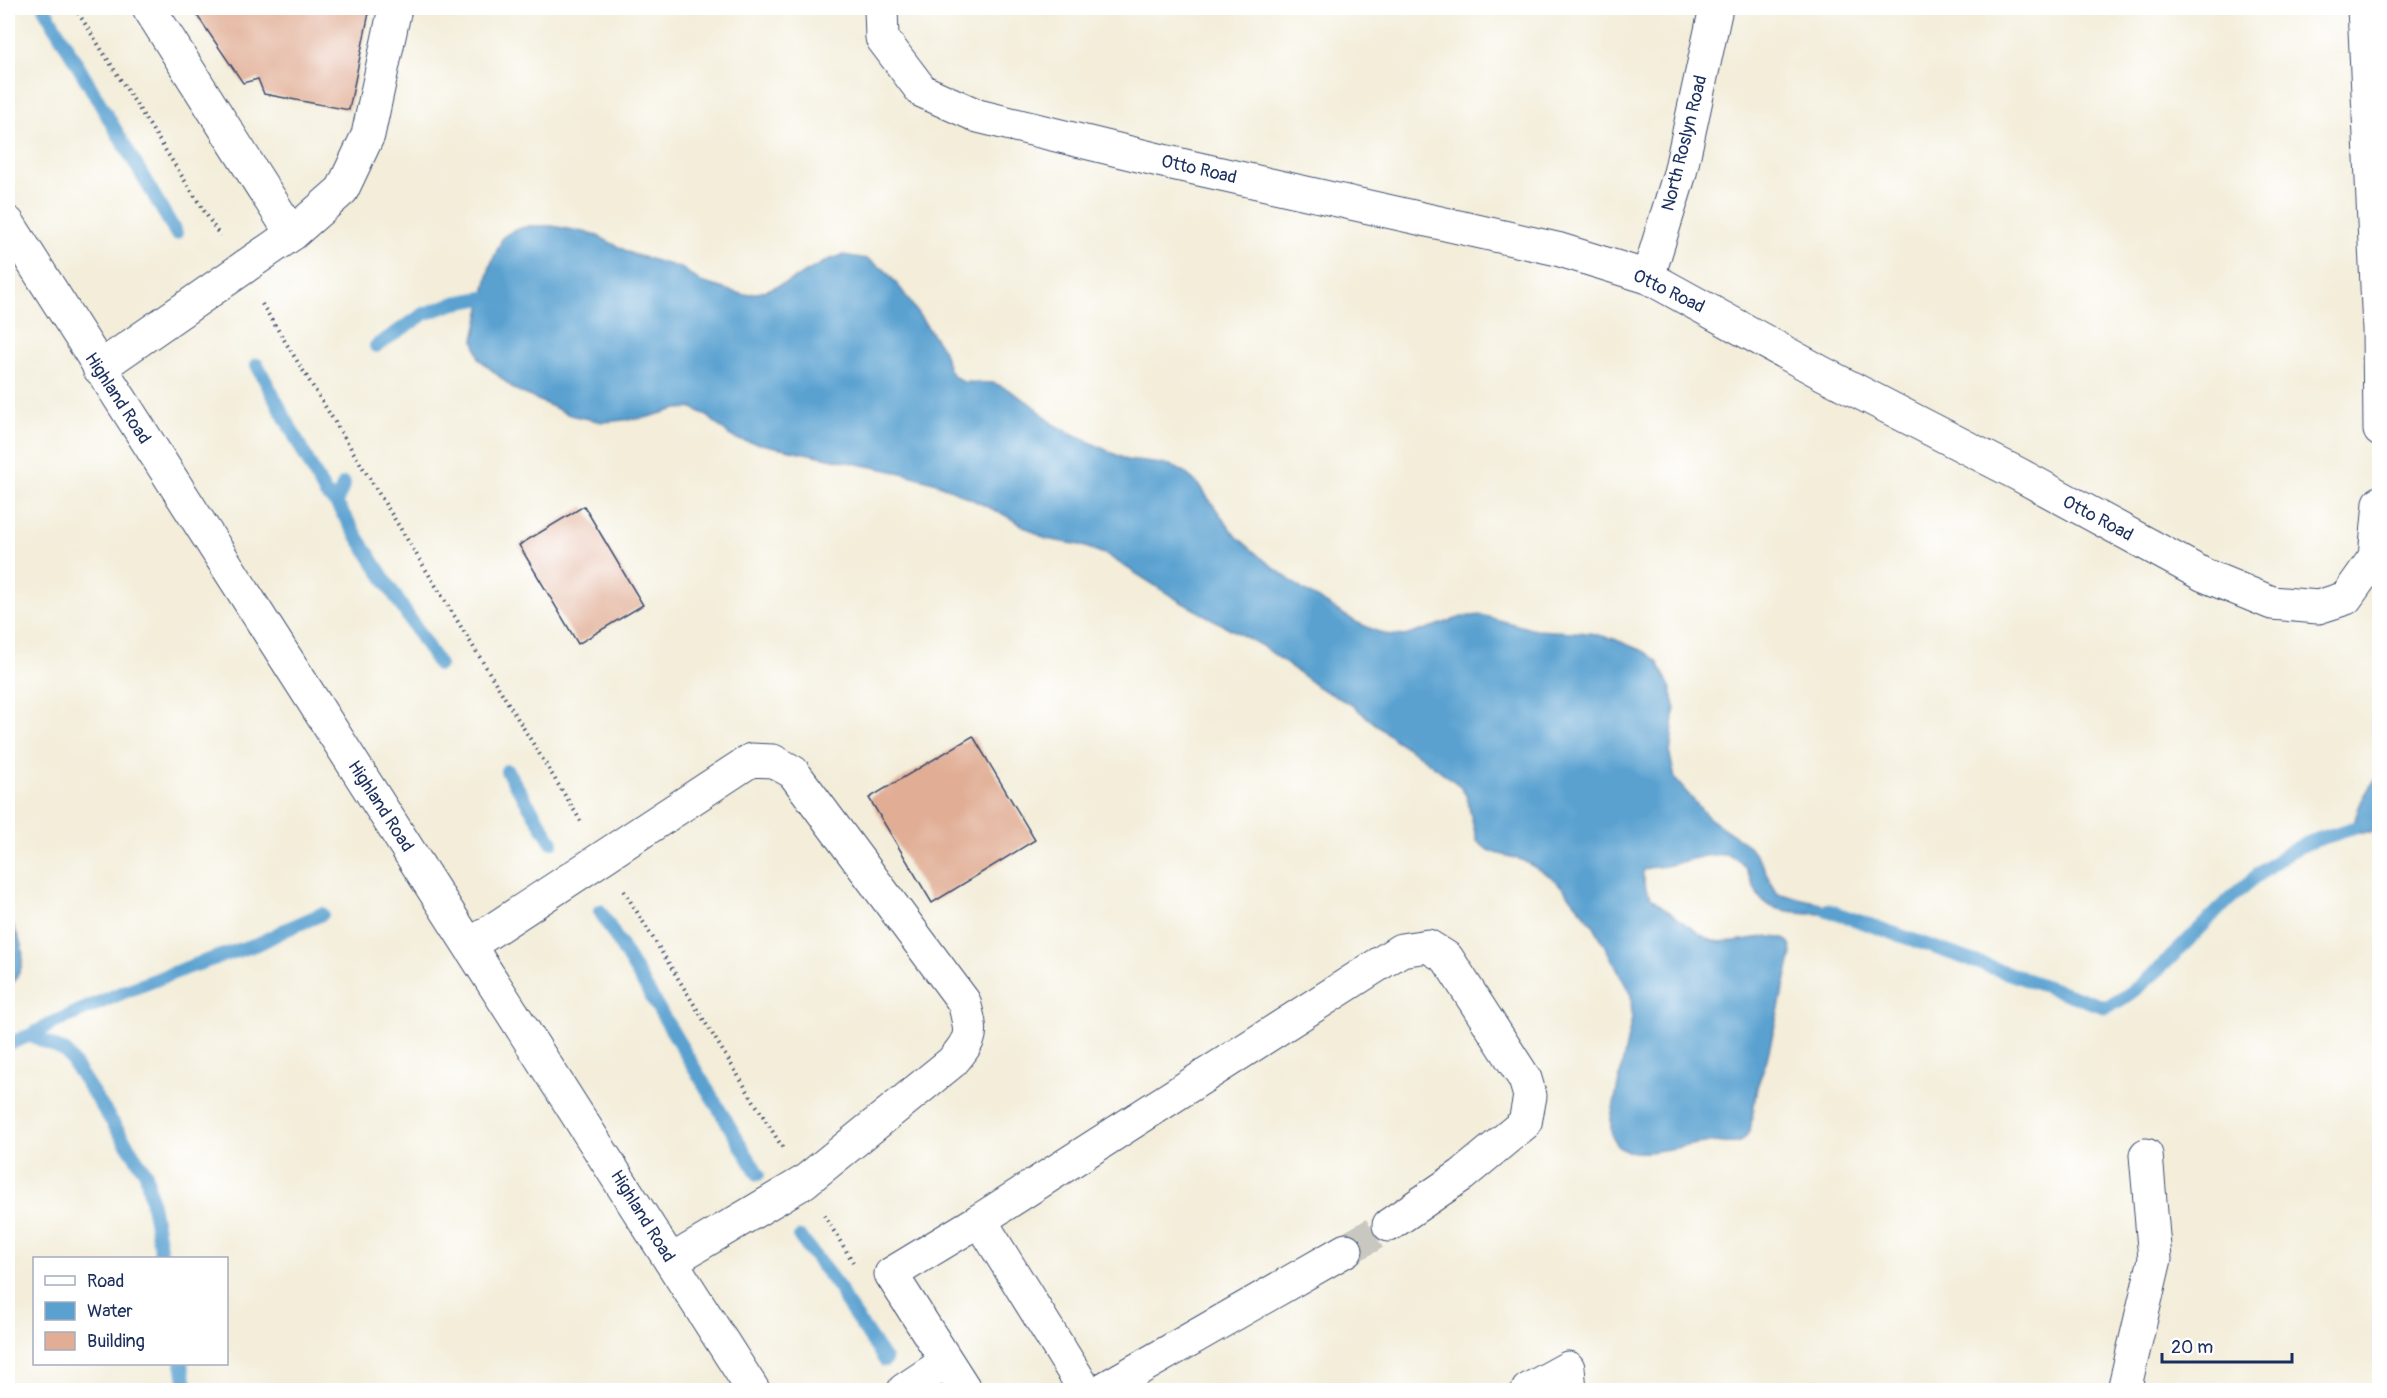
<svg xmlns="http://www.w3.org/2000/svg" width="2387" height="1398" viewBox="0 0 2387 1398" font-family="Pangolin,sans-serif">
<rect width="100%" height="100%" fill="#fff"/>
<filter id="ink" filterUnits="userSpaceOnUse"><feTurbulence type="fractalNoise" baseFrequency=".0167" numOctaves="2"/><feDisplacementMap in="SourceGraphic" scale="12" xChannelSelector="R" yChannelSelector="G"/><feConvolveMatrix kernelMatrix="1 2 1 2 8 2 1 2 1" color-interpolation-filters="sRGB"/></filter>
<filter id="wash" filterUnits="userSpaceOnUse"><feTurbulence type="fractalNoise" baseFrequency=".008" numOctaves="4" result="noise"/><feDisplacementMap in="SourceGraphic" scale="24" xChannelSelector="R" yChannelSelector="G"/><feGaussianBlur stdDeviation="1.35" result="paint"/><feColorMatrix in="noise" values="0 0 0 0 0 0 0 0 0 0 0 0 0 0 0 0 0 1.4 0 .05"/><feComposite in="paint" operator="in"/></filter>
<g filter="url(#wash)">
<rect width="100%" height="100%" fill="#f3edd9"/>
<g fill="#5aa1d0" stroke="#3a6897" stroke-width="1.5">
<path d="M529 226H552L594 234 632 254 681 268 701 282 744 295 762 292 790 281 828 260 843 255 867 259 885 270 901 289 944 351 949 370 955 377 963 382 994 383 1007 389 1033 405 1054 425 1127 460 1170 465 1184 472 1198 484 1234 534 1259 556 1303 590 1356 622 1383 634 1405 636 1462 617 1481 615 1535 630 1590 633 1614 639 1645 652 1657 661 1671 689 1675 706 1670 755 1675 779 1708 817 1749 846 1761 862 1776 893 1820 903 1827 908V910L1820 914C1805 912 1785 913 1770 906 1755 899 1754 882 1746 869 1728 842 1693 860 1670 865 1660 868 1652 865 1643 870 1642 878 1644 888 1650 896 1655 902 1705 939 1713 941 1733 946 1769 930 1787 941 1791 943 1791 949 1792 953L1767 1059 1757 1087 1750 1131C1746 1137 1742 1142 1736 1143 1728 1144 1720 1142 1712 1142 1690 1143 1638 1160 1620 1148 1610 1140 1611 1129 1611 1118L1632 1018 1631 995 1594 926 1565 890 1550 876 1522 860 1489 851 1477 841 1466 795 1459 785 1419 755 1395 740 1352 705 1318 687 1264 647 1181 602 1107 555 1080 545 1046 539 1003 514 937 483 902 473 736 439 729 435 706 415 693 408 676 409 645 418 603 422 570 415 514 389 479 359 474 340 490 266 503 237 514 230Z"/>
<path d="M2379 774V827L2371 833H2353C2356 806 2364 795 2379 774Z"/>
<path d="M8 916C24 947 31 961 8 990Z"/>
</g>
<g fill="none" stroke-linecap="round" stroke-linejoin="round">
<g stroke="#5aa1d0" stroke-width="14">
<polyline points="44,8 176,233"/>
<polyline points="376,346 424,314 455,303 483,298"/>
<polyline points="257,365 325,493 336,503 439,665"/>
<polyline points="336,503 344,484"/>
<polyline points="507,771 552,842"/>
<path d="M1827 910 2105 1007C2138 997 2194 933 2220 908 2240 889 2277 857 2301 846 2317 838 2337 834 2354 828"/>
<polyline points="600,911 758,1174"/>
<polyline points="31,1035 66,1052 146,1173 162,1258"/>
<polyline points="8,1044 31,1035 55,1022 126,991 192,966 260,943 285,930 322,914"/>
<polyline points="800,1237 840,1289 844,1299 885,1360"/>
<polyline points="182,1364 187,1390"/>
</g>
</g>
<g id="blocks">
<g fill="#e1ae95">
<polygon points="192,8 370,8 349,110 264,94 258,79 243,83"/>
<polygon points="584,506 643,605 578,644 519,545"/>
<polygon points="973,736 1035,840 932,903 869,798"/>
</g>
</g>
</g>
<g filter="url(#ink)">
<use href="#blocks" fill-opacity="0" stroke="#3b4c70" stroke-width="1.5"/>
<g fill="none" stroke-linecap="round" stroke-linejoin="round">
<polyline stroke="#c8c7c0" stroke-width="33" stroke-dasharray="33 16" stroke-linecap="butt" points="1346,1250 1389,1225"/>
<g stroke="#3b4c70" stroke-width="35">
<g id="minor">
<polyline points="881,8 882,38 922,91 978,116 1163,161 1557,249 1648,277 1822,373 2018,474 2204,575 2272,603 2318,607 2346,598 2375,557 2380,503"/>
<polyline points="2364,8 2379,329 2380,430"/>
<polyline points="292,234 342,190 368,135 395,8"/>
<polyline points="1648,277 1680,173 1716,8"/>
<polyline points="99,368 292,234 149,8"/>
<path d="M470 945 751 760 773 761 793 772 964 1002C972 1034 974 1036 952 1062L804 1182 671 1261"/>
<polyline points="980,1220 1401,950 1428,946 1447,958 1525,1079 1530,1096 1525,1123 1462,1175 1389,1225"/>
<polyline points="904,1390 946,1362"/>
<polyline points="965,1390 891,1274 980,1220 1085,1390"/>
<polyline points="1102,1390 1346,1250"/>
<polyline points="1528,1390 1568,1368 1570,1390"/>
<polyline points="2124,1390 2155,1259 2146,1155"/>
</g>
</g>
<g stroke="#3b4c70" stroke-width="35">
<polyline id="highway" points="8,223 753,1390"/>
</g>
<g stroke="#3b4c70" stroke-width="4" stroke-dasharray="1.5 4.5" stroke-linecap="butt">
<polyline points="75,8 220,236"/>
<polyline points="262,304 582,823"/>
<polyline points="624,891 784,1150"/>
<polyline points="824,1215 853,1262"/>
</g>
<use href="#minor" stroke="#fff" stroke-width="33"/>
<use href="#highway" stroke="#fff" stroke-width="33"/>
</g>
</g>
<g text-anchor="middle" stroke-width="4.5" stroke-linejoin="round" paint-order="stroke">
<g font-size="18" fill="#1b2f5e" stroke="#fff">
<text transform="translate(1684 143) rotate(-76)" y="6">North Roslyn Road</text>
<text transform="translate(1199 169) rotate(13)" y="6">Otto Road</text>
<text transform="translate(1669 291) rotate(26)" y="6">Otto Road</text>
<text transform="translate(118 398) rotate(57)" y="6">Highland Road</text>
<text transform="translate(2098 518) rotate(28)" y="6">Otto Road</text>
<text transform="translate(381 806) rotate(57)" y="6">Highland Road</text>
<text transform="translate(643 1216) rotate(58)" y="6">Highland Road</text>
</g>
</g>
<rect width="2387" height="1398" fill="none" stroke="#fff" stroke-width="30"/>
<rect x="33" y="1257" width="195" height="108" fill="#ffffff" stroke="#a4acbf" stroke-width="1.5"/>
<rect x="45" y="1276" width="30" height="9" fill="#ffffff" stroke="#a4acbf" stroke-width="1.5"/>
<text x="87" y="1287" font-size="18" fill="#1b2f5e">Road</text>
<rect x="45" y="1302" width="30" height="18" fill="#5aa1d0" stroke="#a4acbf" stroke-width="1.5"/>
<text x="87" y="1317" font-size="18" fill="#1b2f5e">Water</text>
<rect x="45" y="1332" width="30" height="18" fill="#e1ae95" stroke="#a4acbf" stroke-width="1.5"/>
<text x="87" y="1347" font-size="18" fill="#1b2f5e">Building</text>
<path d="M2162 1353v9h130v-9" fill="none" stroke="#1b2f5e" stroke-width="3"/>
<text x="2171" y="1353" font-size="18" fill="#1b2f5e" stroke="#ffffff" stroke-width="4.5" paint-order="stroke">20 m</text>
</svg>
